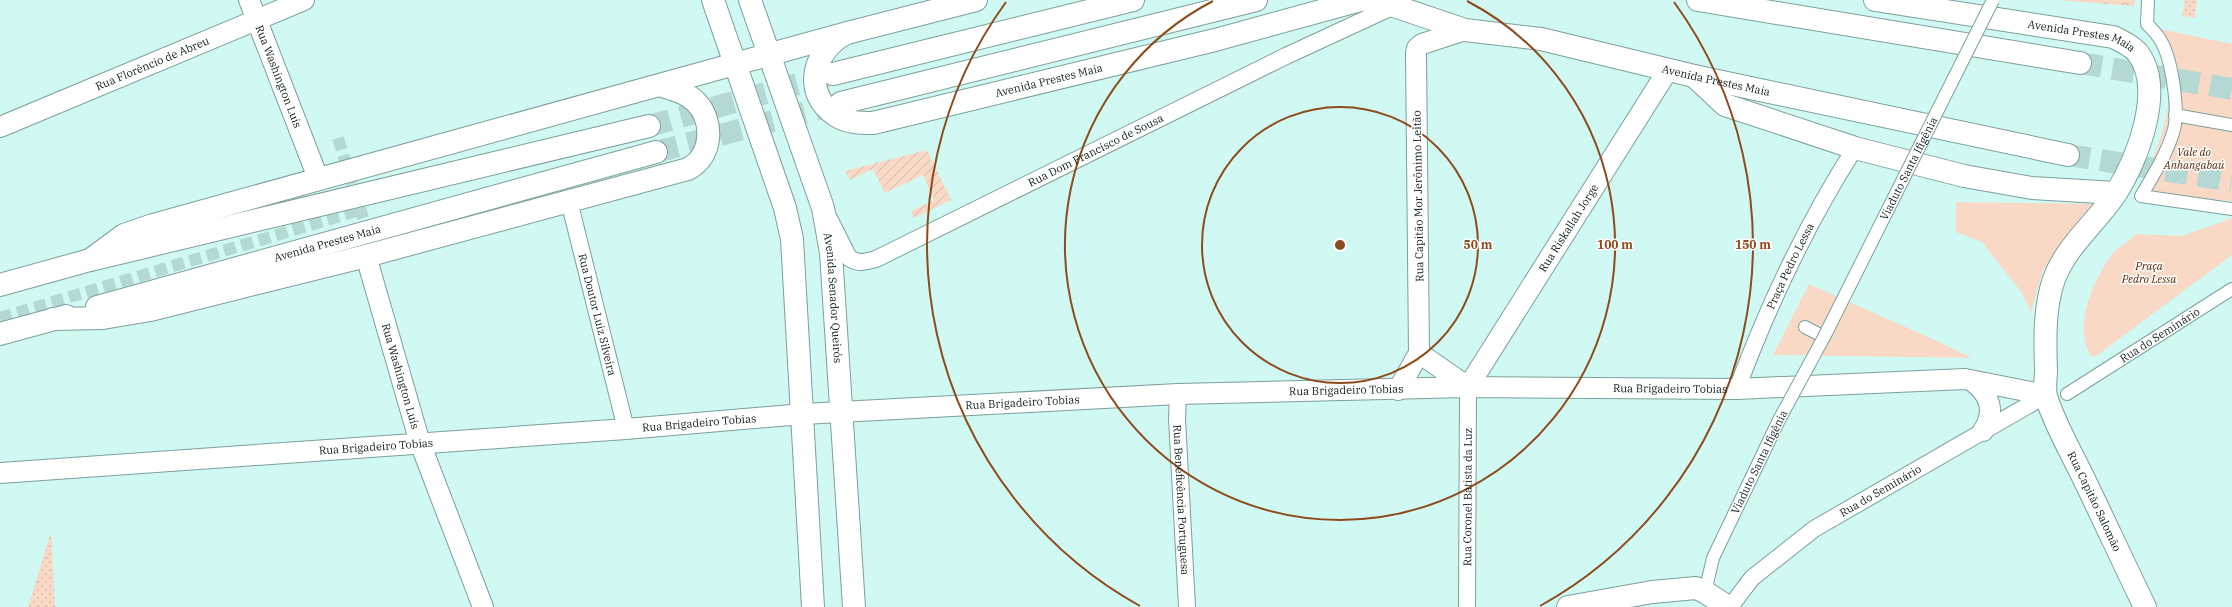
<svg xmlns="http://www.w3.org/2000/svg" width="2232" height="607" viewBox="0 0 2232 607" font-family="'IBM Plex Serif',serif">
<defs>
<pattern id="grass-dots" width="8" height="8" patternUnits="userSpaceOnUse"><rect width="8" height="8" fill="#f9d9c6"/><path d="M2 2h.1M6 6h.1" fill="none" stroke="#d4baaa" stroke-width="1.8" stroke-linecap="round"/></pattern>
<pattern id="forest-crowns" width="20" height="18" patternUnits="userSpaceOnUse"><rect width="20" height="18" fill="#f9d9c6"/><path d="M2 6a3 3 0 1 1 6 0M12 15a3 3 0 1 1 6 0" fill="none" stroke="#d4baaa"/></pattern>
<pattern id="garden-furrows" width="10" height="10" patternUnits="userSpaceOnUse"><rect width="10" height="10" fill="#f9d9c6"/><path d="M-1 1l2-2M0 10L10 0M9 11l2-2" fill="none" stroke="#d4baaa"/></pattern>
</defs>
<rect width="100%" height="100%" fill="#d1f9f3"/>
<g fill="url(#grass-dots)">
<polygon points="2185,0 2197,0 2195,18 2182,16"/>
<polygon points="51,532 55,607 28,607"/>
</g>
<polygon fill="url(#forest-crowns)" points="2058,0 2135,0 2134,6"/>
<g fill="#f9d9c6">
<path d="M2145 26 2232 44V201L2137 193C2156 155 2183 94 2162 52 2157 43 2151 34 2145 26Z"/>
<polygon points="1956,202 2094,204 2043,270 2031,312 2022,293 1982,242 1956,232"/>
<path d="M2232 218V255L2096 356H2091C2072 327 2094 277 2114 252 2120 246 2129 241 2136 234L2182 236Z"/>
<polygon points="1809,284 1937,341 1972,358 1773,355"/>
</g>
<polygon fill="url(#garden-furrows)" points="927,150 951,200 914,218 911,211 934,200 923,175 885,193 873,169 850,180 845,171"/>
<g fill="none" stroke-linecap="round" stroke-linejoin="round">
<g stroke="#b4d8d3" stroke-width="12" stroke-dasharray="12 6" stroke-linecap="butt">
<polyline points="338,138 369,237"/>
<polyline points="0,318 360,210"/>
</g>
<g stroke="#b4d8d3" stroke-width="22" stroke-dasharray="22 11" stroke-linecap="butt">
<polyline points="2080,63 2232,89"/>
<polyline points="649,126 833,74"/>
<polyline points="656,152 841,103"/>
<polyline points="2068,155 2232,181"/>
</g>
<g stroke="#7ba09b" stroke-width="14">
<g id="pedestrian">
<path d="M2148 0 2147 24C2151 28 2156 33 2159 38 2172 56 2180 112 2173 133 2166 155 2153 176 2141 196L2232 209"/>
<polyline points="2175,115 2232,125"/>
<polyline points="1805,327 1824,337"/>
<path id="s1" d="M2067 394 2232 289"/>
<polyline points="1705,592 1713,558 1779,420"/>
</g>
</g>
<g stroke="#7ba09b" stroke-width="18">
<g id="minor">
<path id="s2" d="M569 201 626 429"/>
<path id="s3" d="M829 218 849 258C858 264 865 262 876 259L1286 56 1394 6"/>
<path id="s4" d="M1737 389C1768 306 1807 223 1855 148"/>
<path id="s5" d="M1178 394 1177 419 1187 607"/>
<path id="s6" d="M1467 607 1468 387"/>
<path id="s7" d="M1730 607 1752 578 1814 529 2046 395"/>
</g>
</g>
<g stroke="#7ba09b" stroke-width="22">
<g id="tertiary">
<path id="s8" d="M249 0 318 178"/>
<path id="s9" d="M0 127 304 0"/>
<path id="s10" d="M366 256 420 443 483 607"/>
<polyline points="1419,353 1468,387"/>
<path d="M1972 381C1990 394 1996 412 1983 431"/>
<path id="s11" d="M1468 387 1668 70"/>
<polyline points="1398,390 1419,353 1416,53 1417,48 1422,44 1465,30"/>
<path id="s12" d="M0 473 626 429 803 414 1178 394 1468 387 1737 389 1965 379 2046 395"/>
</g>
</g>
<g stroke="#7ba09b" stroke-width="24">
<g id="secondary">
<path id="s13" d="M1875 0 2113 37C2122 41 2130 45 2137 52 2166 88 2137 160 2116 193 2097 222 2066 246 2054 279 2044 308 2045 340 2046 370 2046 378 2044 388 2046 396 2054 423 2071 452 2083 477 2104 520 2124 564 2145 607"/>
<polyline points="1568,607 1652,592 1696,588 1705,592 1728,607"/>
</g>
</g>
<g stroke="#7ba09b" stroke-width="24">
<g id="primary">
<polyline points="713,0 785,208 792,239 813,607"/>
<path id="s14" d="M750 0 823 208 831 253 854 607"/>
<path id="s15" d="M847 33C813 49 801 94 837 116 848 123 861 123 873 123L1215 40 1361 0"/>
<polyline points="735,64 847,33 976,0"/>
</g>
</g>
<g stroke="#7ba09b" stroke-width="24">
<g id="trunk">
<path id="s16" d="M1366 0 1394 6 1465 30 1541 39 1694 76 2068 155"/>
<polyline points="1698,0 2080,63"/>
<polyline points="833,74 1133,0"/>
<polyline points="1694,76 1725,105 1855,148 1964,176 2032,188 2116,193"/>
<polyline points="841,103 1256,0"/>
<polyline points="90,260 124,235 153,225 735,64"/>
<polyline points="0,285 90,260 649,126"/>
<path id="s17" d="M97 307 656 152"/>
<path d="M53 319 103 318 150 310 366 256 688 169C713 156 714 121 696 102 687 93 675 90 663 86"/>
<polyline points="0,334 66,316"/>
</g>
</g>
<use href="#pedestrian" stroke="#fff" stroke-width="12"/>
<use href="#minor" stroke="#fff" stroke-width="16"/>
<use href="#tertiary" stroke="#fff" stroke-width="20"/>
<use href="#secondary" stroke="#fff" stroke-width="22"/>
<use href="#primary" stroke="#fff" stroke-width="22"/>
<use href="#trunk" stroke="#fff" stroke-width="22"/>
<g stroke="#7ba09b" stroke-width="14" stroke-linecap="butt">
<g id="pedestrian-bridge">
<path id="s18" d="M1779 420 1824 337 1993 0"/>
</g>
</g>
<use href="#pedestrian-bridge" stroke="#fff" stroke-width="12"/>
</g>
<g fill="none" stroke="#8e4b1c" stroke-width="2">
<circle cx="1340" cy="245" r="138"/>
<path d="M1467 1A275 275 0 1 1 1213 1"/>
<path d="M1140 606A413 413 0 0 1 1006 2M1674 2A413 413 0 0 1 1540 606"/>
</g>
<g text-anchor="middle" stroke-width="3" stroke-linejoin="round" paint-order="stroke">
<g font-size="11" fill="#0f1e1c" stroke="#fff">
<text dy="4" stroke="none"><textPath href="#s13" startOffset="210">Avenida Prestes Maia</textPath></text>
<text dy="4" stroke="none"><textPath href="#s9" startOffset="165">Rua Florêncio de Abreu</textPath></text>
<text dy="4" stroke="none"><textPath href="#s8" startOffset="82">Rua Washington Luís</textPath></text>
<text dy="4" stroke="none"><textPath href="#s16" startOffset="360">Avenida Prestes Maia</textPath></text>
<text dy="4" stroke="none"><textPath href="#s15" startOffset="322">Avenida Prestes Maia</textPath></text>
<text dy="4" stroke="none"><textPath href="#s3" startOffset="318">Rua Dom Francisco de Sousa</textPath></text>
<text dy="4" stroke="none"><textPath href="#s18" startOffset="283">Viaduto Santa Ifigênia</textPath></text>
<text transform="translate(1418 196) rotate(-91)" y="4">Rua Capitão Mor Jerônimo Leitão</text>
<text dy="4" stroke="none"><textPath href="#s11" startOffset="188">Rua Riskallah Jorge</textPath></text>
<text dy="4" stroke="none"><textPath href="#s17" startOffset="239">Avenida Prestes Maia</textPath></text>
<text dy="4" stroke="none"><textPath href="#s4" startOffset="134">Praça Pedro Lessa</textPath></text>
<text dy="4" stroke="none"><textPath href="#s14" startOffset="311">Avenida Senador Queirós</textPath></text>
<text dy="4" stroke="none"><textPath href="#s2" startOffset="117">Rua Doutor Luiz Silveira</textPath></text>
<text dy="4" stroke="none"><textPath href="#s1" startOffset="110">Rua do Seminário</textPath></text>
<text dy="4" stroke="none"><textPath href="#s10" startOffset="125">Rua Washington Luís</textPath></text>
<text dy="4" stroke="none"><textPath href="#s12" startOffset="1673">Rua Brigadeiro Tobias</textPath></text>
<text dy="4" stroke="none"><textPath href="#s12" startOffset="1349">Rua Brigadeiro Tobias</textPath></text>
<text dy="4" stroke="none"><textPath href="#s12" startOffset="1025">Rua Brigadeiro Tobias</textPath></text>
<text dy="4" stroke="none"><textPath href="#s12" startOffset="701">Rua Brigadeiro Tobias</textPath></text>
<text dy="4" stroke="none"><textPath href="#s12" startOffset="377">Rua Brigadeiro Tobias</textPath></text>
<text transform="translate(1759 462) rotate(-64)" y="4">Viaduto Santa Ifigênia</text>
<text dy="4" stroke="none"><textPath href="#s7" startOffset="192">Rua do Seminário</textPath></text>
<text dy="4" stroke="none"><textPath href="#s6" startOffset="110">Rua Coronel Batista da Luz</textPath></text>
<text dy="4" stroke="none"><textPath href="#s5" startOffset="106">Rua Beneficência Portuguesa</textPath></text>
<text dy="4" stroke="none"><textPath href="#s13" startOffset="760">Rua Capitão Salomão</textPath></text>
</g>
<g font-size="11" font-style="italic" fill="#562704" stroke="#fff">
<text x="2194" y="156">Vale do<tspan x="2194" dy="13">Anhangabaú</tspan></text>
<text x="2149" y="270">Praça<tspan x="2149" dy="13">Pedro Lessa</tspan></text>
</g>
</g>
<circle cx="1340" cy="245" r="6" fill="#8e4b1c" stroke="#fff" stroke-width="2"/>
<g font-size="12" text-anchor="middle" font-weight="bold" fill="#8e4b1c" stroke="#fff" stroke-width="3" stroke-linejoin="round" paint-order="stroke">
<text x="1478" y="249">50 m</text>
<text x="1615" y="249">100 m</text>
<text x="1753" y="249">150 m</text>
</g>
</svg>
